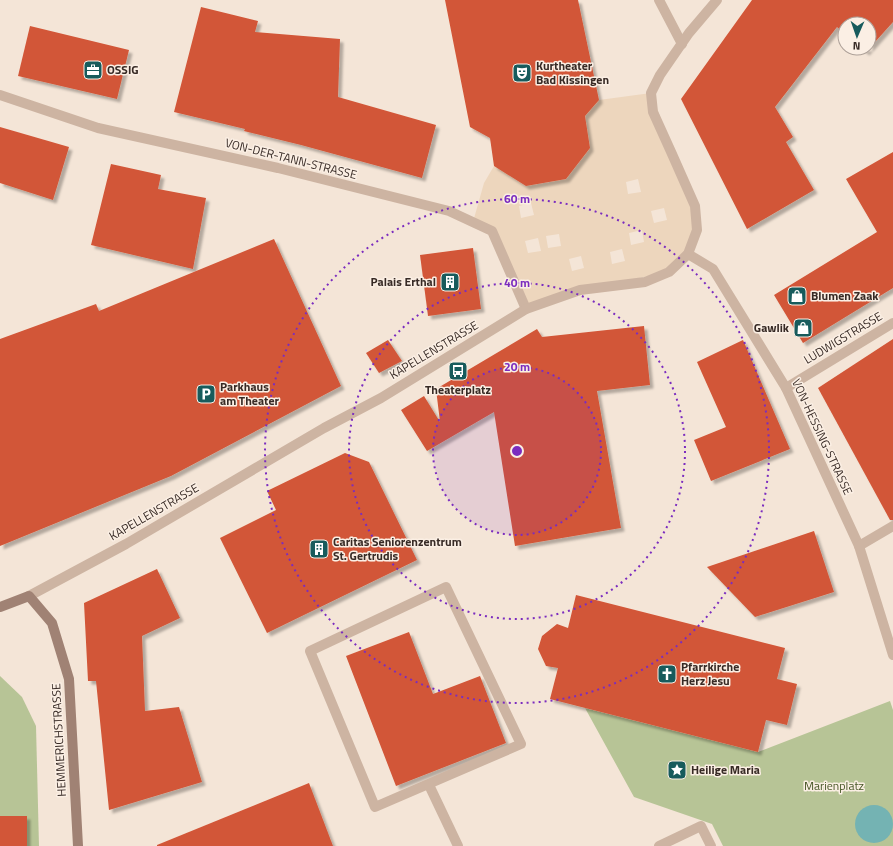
<svg xmlns="http://www.w3.org/2000/svg" width="893" height="846" viewBox="0 0 893 846" font-family="'Titillium Web',sans-serif">
<defs>
<filter id="shadow"><feDropShadow dx="3.5" dy="3.5" stdDeviation="1" flood-color="#0004"/></filter>
</defs>
<rect width="100%" height="100%" fill="#f4e5d7"/>
<g fill="#b7c496">
<polygon points="0,676 22,697 36,726 39,846 0,846"/>
<polygon points="890,701 893,710 893,846 723,846 712,824 634,797 585,708 758,752"/>
</g>
<path fill="#edd6bd" fill-rule="evenodd" d="M651 93 695 206 697 230 688 254 669 272 580 290 526 309 492 231 473 222 484 183 494 166 526 186 566 179 590 148 585 116 599 100ZM638 179 641 192 628 194 626 182ZM531 203 534 215 521 218 519 206ZM664 208 667 220 654 223 651 211ZM642 230 644 242 631 245 629 233ZM559 234 561 246 548 248 546 236ZM538 238 541 251 528 253 525 241ZM622 249 625 261 612 264 610 252ZM581 256 584 268 572 271 569 259Z"/>
<circle fill="#74b3b3" cx="874" cy="824" r="19"/>
<g fill="#d25637" filter="url(#shadow)">
<polygon points="445,0 578,0 599,100 585,116 590,148 566,179 526,186 494,166 490,138 470,127"/>
<polygon points="752,0 893,0 893,22 866,52 861,48 869,48 869,24 845,24 845,34 837,27 775,107 793,137 786,142 814,190 747,229 681,99"/>
<polygon points="201,7 258,21 255,32 340,39 338,97 436,125 422,178 301,145 244,131 245,129 174,112"/>
<polygon points="30,26 129,50 117,99 18,76"/>
<polygon points="0,127 69,147 53,200 0,183"/>
<polygon points="893,152 893,288 803,343 774,295 877,232 846,179"/>
<polygon points="111,164 161,175 158,189 206,198 193,269 91,245"/>
<polygon points="274,239 341,386 171,476 0,546 0,339 96,304 99,311"/>
<polygon points="473,248 481,309 428,316 420,255"/>
<polygon points="644,326 650,385 597,391 621,528 515,546 494,412 427,451 401,410 424,396 440,422 436,389 537,329 542,337"/>
<polygon points="893,339 893,520 890,520 818,388"/>
<polygon points="388,340 402,361 379,373 366,353"/>
<polygon points="743,340 790,449 711,481 694,440 726,427 697,362"/>
<polygon points="345,453 369,462 417,560 267,633 220,538 276,510 267,491"/>
<polygon points="814,531 834,592 755,617 707,567"/>
<polygon points="157,569 180,618 142,636 145,711 179,707 202,782 109,810 96,681 88,681 84,603"/>
<polygon points="576,595 785,648 777,679 797,684 787,725 766,720 758,752 550,699 558,668 546,666 538,649 542,636 557,624 568,628"/>
<polygon points="409,632 433,694 480,676 506,743 396,786 346,656"/>
<polygon points="309,783 333,846 157,846 157,845"/>
<rect x="0" y="816" width="27" height="30"/>
</g>
<g fill="none" stroke-linecap="round" stroke-linejoin="round">
<g stroke="#cdb4a2" stroke-width="10">
<polygon points="446,587 521,744 375,807 310,651"/>
<polyline points="429,785 458,846"/>
</g>
<g stroke="#cdb4a2" stroke-width="10">
<polyline points="659,0 682,44"/>
<polyline points="0,95 98,128 278,168 449,211 492,231 526,309"/>
<polyline points="688,254 713,269 786,388 859,546 893,655"/>
<polyline points="786,388 893,323"/>
<polyline points="859,546 893,526"/>
<polyline points="29,596 126,544 324,428 381,398 526,309 580,290 645,282 669,272 688,254 697,230 695,206 672,154 653,112 651,93 660,75 689,33 717,0"/>
<polyline points="659,846 701,826 711,846"/>
</g>
<polyline stroke="#a08274" stroke-width="10" points="0,607 29,596 52,623 69,679 78,846"/>
</g>
<circle cx="517" cy="451" r="84" fill="#7b2cbf" fill-opacity=".12"/>
<g fill="none" stroke="#7b2cbf" stroke-width="2" stroke-dasharray="2 4">
<circle cx="517" cy="451" r="84"/>
<circle cx="517" cy="451" r="168"/>
<circle cx="517" cy="451" r="252"/>
</g>
<defs>
<g id="office-square" transform="scale(1)"><rect x="-9" y="-9" width="18" height="18" rx="4" fill="#175b5c" stroke="#fbefe4"/><path d="M-6-3h4V-5.5h4V-3h4V5H-6ZM-1-4.5V-3h2v-1.5ZM-6 0V1H6V0Z" fill="#fff"/></g>
<g id="theatre-square" transform="scale(1)"><rect x="-9" y="-9" width="18" height="18" rx="4" fill="#175b5c" stroke="#fbefe4"/><path d="M-5-5.5Q0-4 5-5.5V0Q5 5 0 6Q-5 5-5 0ZM-3.3-2.5H-1v1.5H-3.3ZM1-2.5H3.3v1.5H1ZM-2.8 1Q0 5.5 2.8 1Z" fill="#fff"/></g>
<g id="building-square" transform="scale(1)"><rect x="-9" y="-9" width="18" height="18" rx="4" fill="#175b5c" stroke="#fbefe4"/><path d="M-4-6H4V6H1V3H-1V6H-4ZM-2.5-4.3h1.7v1.8h-1.7ZM.8-4.3h1.7v1.8H.8ZM-2.5-1h1.7V.8h-1.7ZM.8-1h1.7V.8H.8Z" fill="#fff"/></g>
<g id="shop-square" transform="scale(1)"><rect x="-9" y="-9" width="18" height="18" rx="4" fill="#175b5c" stroke="#fbefe4"/><path d="M-5-2.5h2.3a2.7 3.5 0 0 1 5.4 0H5L5.5 6h-11ZM-1.5-2.5h3a1.5 2.3 0 0 0-3 0Z" fill="#fff"/></g>
<g id="bus-square" transform="scale(1)"><rect x="-9" y="-9" width="18" height="18" rx="4" fill="#175b5c" stroke="#fbefe4"/><path d="M-5-6H5V4H4V6H2V4H-2V6H-4V4H-5ZM-3.5-4V0h7V-4ZM-3.5 1.2v1.5H-2V1.2ZM2 1.2v1.5H3.5V1.2Z" fill="#fff"/></g>
<g id="parking-square" transform="scale(1)"><rect x="-9" y="-9" width="18" height="18" rx="4" fill="#175b5c" stroke="#fbefe4"/><path d="M-3.5-5.5H1a3.5 3.5 0 0 1 0 7H-1V5.5H-3.5ZM-1-3.4V-.6H.8a1.4 1.4 0 0 0 0-2.8Z" fill="#fff"/></g>
<g id="church-square" transform="scale(1)"><rect x="-9" y="-9" width="18" height="18" rx="4" fill="#175b5c" stroke="#fbefe4"/><path d="M-1.2-6h2.4v3.5h3.3v2.4h-3.3V6h-2.4V-.1h-3.3v-2.4h3.3Z" fill="#fff"/></g>
<g id="sight-square" transform="scale(1)"><rect x="-9" y="-9" width="18" height="18" rx="4" fill="#175b5c" stroke="#fbefe4"/><path d="M0-6L1.8-2.2L6-1.7L2.9 1.2L3.7 5.4L0 3.3L-3.7 5.4L-2.9 1.2L-6-1.7L-1.8-2.2Z" fill="#fff"/></g>
</defs>
<g fill-rule="evenodd">
<use href="#office-square" x="93" y="70"/>
<use href="#theatre-square" x="522" y="73"/>
<use href="#building-square" x="450" y="282"/>
<use href="#shop-square" x="797" y="296"/>
<use href="#shop-square" x="803" y="328"/>
<use href="#bus-square" x="458" y="371"/>
<use href="#parking-square" x="206" y="394"/>
<use href="#building-square" x="319" y="549"/>
<use href="#church-square" x="667" y="674"/>
<use href="#sight-square" x="677" y="770"/>
</g>
<g text-anchor="middle" stroke-width="3" stroke-linejoin="round" paint-order="stroke">
<g font-size="12" font-weight="bold" fill="#372a25" stroke="#fbefe4" text-anchor="start">
<text x="536" y="70">Kurtheater<tspan x="536" dy="14">Bad Kissingen</tspan></text>
<text x="107" y="74">OSSIG</text>
<text x="436" y="286" text-anchor="end">Palais Erthal</text>
<text x="811" y="300">Blumen Zaak</text>
<text x="789" y="332" text-anchor="end">Gawlik</text>
<text x="220" y="391">Parkhaus<tspan x="220" dy="14">am Theater</tspan></text>
<text x="458" y="394" text-anchor="middle">Theaterplatz</text>
<text x="333" y="546">Caritas Seniorenzentrum<tspan x="333" dy="14">St. Gertrudis</tspan></text>
<text x="681" y="671">Pfarrkirche<tspan x="681" dy="14">Herz Jesu</tspan></text>
<text x="691" y="774">Heilige Maria</text>
</g>
<g font-size="12" fill="#372a25" stroke="#fbefe4">
<text transform="translate(291 159) rotate(14)" y="4">VON-DER-TANN-STRASSE</text>
<text transform="translate(843 338) rotate(-31)" y="4">LUDWIGSTRASSE</text>
<text transform="translate(434 350) rotate(-31)" y="4">KAPELLENSTRASSE</text>
<text transform="translate(822 437) rotate(65)" y="4">VON-HESSING-STRASSE</text>
<text transform="translate(154 512) rotate(-30)" y="4">KAPELLENSTRASSE</text>
<text transform="translate(59 740) rotate(-93)" y="4">HEMMERICHSTRASSE</text>
</g>
<g font-size="12" fill="#485727" stroke="#fbefe4">
<text x="834" y="790">Marienplatz</text>
</g>
</g>
<circle cx="517" cy="451" r="6" fill="#7b2cbf" stroke="#fbefe4" stroke-width="2"/>
<g font-size="12" text-anchor="middle" font-weight="bold" fill="#7b2cbf" stroke="#fbefe4" stroke-width="3" stroke-linejoin="round" paint-order="stroke">
<text x="517" y="203">60 m</text>
<text x="517" y="287">40 m</text>
<text x="517" y="371">20 m</text>
</g>
<g transform="translate(857 36) rotate(182)"><circle r="19" fill="#fbefe4" stroke="#ada098"/>
<path d="M0-3L7 15L0 10L-7 15Z" fill="#175b5c"/>
<text y="-6" font-size="11" font-weight="bold" text-anchor="middle" fill="#372a25">N</text>
</g>
</svg>
